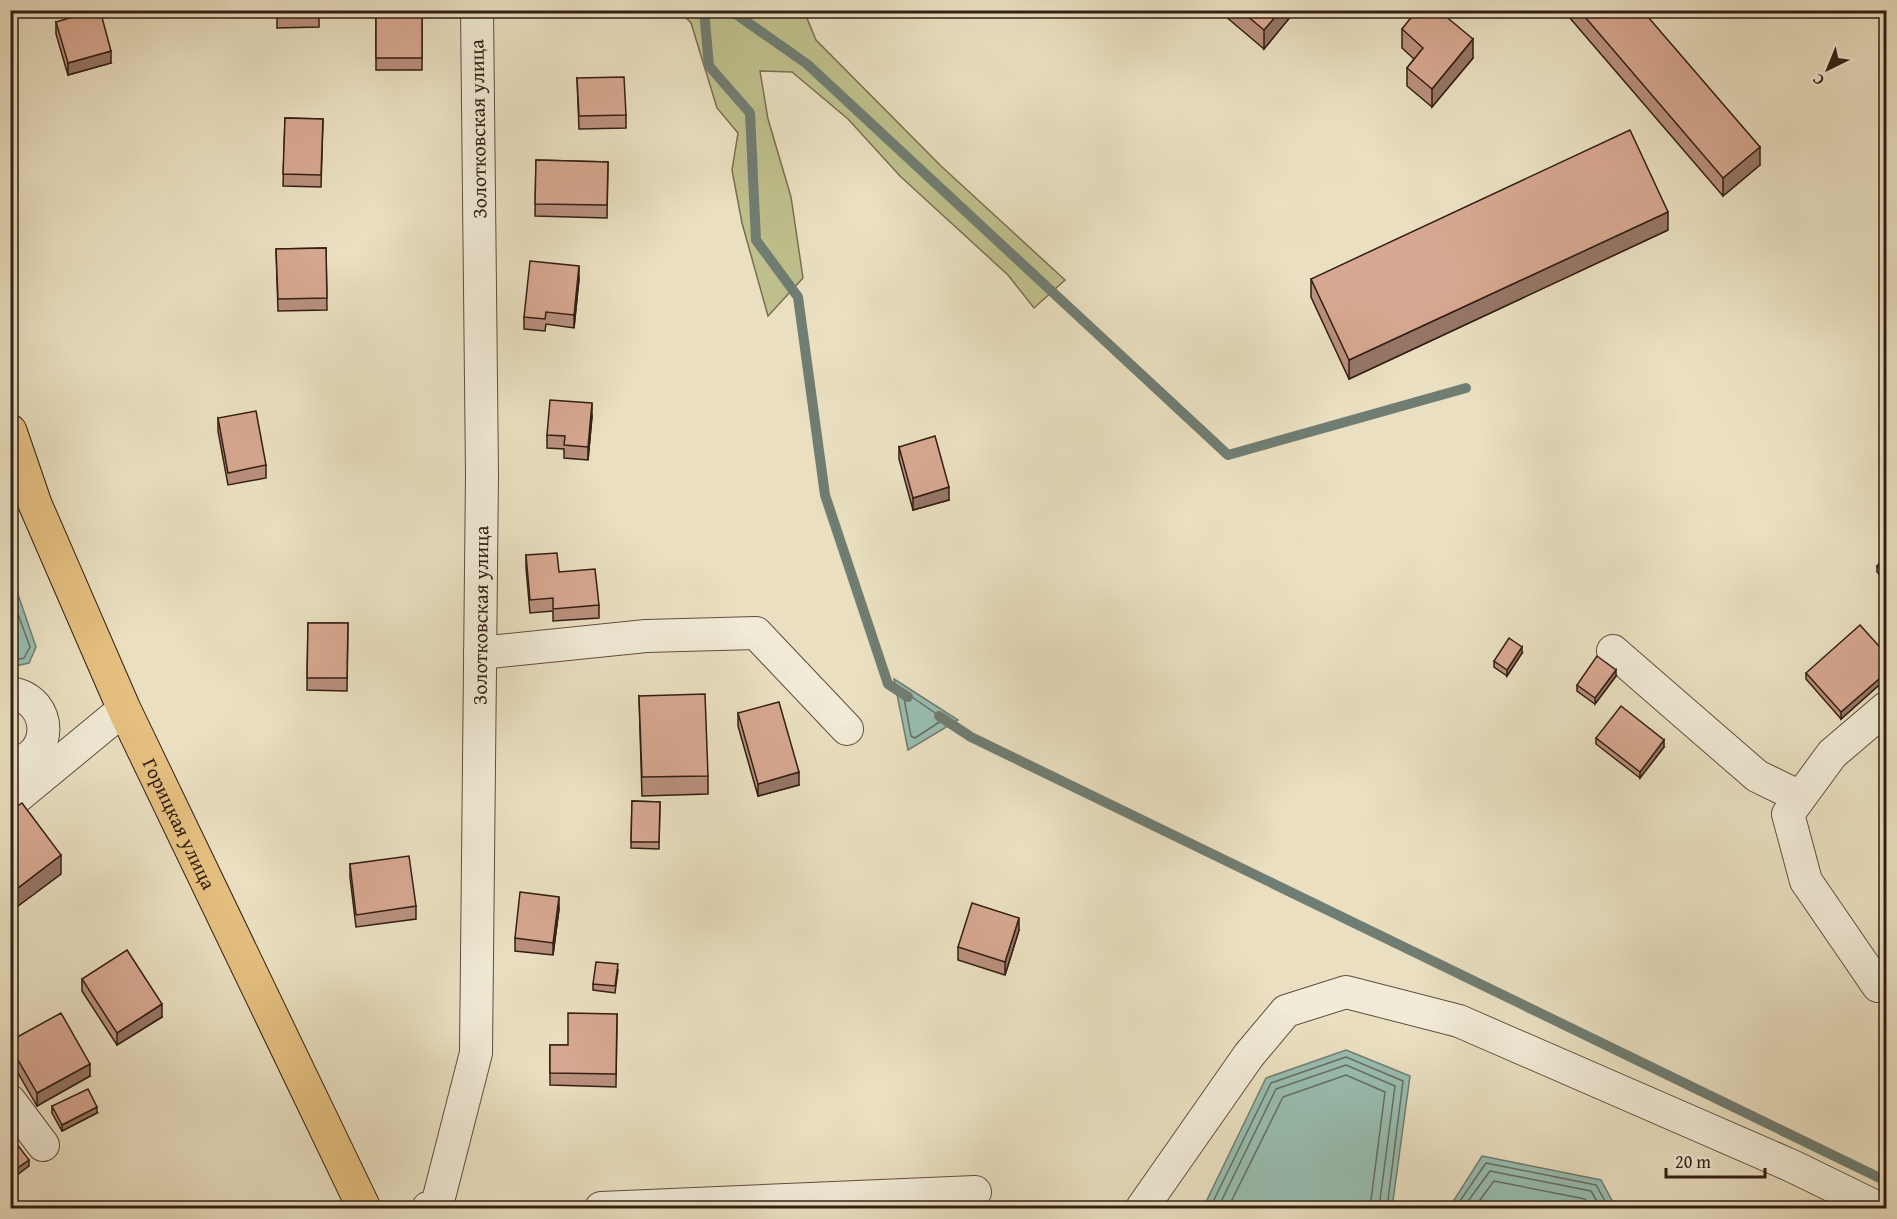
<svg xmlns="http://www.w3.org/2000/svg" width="1897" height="1219" viewBox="0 0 1897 1219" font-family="'Gentium Book Plus',serif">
<rect width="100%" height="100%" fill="#eae0c1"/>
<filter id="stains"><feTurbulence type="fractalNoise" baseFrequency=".00333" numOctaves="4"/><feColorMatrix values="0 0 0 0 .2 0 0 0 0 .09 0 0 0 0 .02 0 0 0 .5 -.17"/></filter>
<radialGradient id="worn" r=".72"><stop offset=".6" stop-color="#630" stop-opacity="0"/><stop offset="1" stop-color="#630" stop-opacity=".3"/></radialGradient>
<polygon fill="#bfc08d" stroke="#796f50" stroke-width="1.5" points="680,11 804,11 816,40 941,166 1065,280 1034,308 1008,275 900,176 848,119 792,72 760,71 768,119 791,197 803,278 768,316 742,223 732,170 738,133 717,108 691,23"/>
<g fill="#98bdb0" stroke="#707d72" stroke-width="1.5">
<polygon points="11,574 36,647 29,663 11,667"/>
<polygon points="894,679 958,720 908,750"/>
<polygon points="1346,1050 1410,1076 1392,1208 1203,1208 1266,1078"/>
<polygon points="1482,1156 1601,1180 1616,1208 1449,1208"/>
</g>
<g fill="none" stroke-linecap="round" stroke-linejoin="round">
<g stroke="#666e62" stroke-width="1.5">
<polyline points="10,592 30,647 24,658 10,661"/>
<polygon points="909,695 944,719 915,738 911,736 904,698"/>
<polyline points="1210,1208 1271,1083 1346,1057 1403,1081 1387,1208"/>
<polyline points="1218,1208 1276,1089 1346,1065 1395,1086 1379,1208"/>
<polyline points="1228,1208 1283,1097 1346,1075 1385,1092 1370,1208"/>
<polyline points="1455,1208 1486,1163 1596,1185 1609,1208"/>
<polyline points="1463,1208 1490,1171 1591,1191 1601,1208"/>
<polyline points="1474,1208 1494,1181 1585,1199 1591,1208"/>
</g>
<g stroke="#707d72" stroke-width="10">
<polyline points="704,10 709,66 750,113 756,240 798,297 825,495 888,684 908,697"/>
<polyline points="730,10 807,64 1228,455 1466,388"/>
<polyline points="939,716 971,737 1886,1181"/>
</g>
<g stroke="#614e3f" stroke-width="34">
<g id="minor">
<polyline points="1613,651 1757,776 1800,797"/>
<polyline points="480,653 646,636 756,633 847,729"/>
<path d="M10 693C55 699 54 761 10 763"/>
<polyline points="10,803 124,709"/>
<polyline points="1878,986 1806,881 1788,814 1832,754 1886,708"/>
<polyline points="10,1101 43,1145"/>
<path id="s1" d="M428 1208 437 1205 476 1053 482 474 477 10"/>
<polyline points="601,1208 975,1192"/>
<polyline points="1142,1208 1249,1055 1286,1011 1346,992 1459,1021 1792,1166 1878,1208"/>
</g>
</g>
<g stroke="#331e14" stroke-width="35">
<g id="major">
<path id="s2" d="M10 431 35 504 124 709 364 1208"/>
</g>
</g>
<use href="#minor" stroke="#f1ebd7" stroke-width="32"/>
<use href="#major" stroke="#e5c080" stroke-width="33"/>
</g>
<g fill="#b9907d" stroke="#331e14" stroke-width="1.5">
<polygon points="277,10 319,10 319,27 277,28"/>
<polygon points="1218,10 1296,10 1264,49"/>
<polygon points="1563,10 1642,10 1760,165 1723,196"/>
<polygon points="422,15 422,70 376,70 376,16"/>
<polygon points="56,22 111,63 68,75 56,34"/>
<polygon points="1402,29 1473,58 1432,107 1407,86 1407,68 1414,59 1402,48"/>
<polygon points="577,78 626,115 626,128 579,129"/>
<polygon points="285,118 323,119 321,187 283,186"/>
<polygon points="536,160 608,162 607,218 535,216"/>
<polygon points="1668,230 1349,379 1311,297 1311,279"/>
<polygon points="326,248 327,310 278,311 276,249"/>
<polygon points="579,279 574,328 546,324 545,331 524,329 524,317"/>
<polygon points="592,416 588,460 564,458 564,449 547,448 547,435"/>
<polygon points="218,418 266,465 266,478 228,485 218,431"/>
<polygon points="899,447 949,500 913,510 899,459"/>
<polygon points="526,555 559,572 599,605 599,618 553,621 553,611 530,613 526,568"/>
<polygon points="1887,556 1887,582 1877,572 1877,566"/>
<polygon points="308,623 348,623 347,691 307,690"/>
<polygon points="1522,653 1507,676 1494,667 1494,661"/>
<polygon points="1887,655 1887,678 1841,719 1806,679 1806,673"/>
<polygon points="1616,676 1595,704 1577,691 1577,685"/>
<polygon points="639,696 708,776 708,794 642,796"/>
<polygon points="738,713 799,785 758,796 738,726"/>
<polygon points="1596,738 1664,747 1640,778 1596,744"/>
<polygon points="632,801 660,802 659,849 631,848"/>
<polygon points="350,864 416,906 416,919 356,927 350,877"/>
<polygon points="559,909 553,955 515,951 515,938"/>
<polygon points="1019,930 1005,975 958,960 958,947"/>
<polygon points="618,970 615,993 593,990 593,984"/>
<polygon points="82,979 162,1017 117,1045 82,991"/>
<polygon points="617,1014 616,1087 550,1085 550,1045 568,1045"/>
<polygon points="10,1041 90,1076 37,1106 10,1059"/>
<polygon points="52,1106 97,1113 62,1131 52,1113"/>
</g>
<g fill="#967666" stroke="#331e14" stroke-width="1.5">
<polygon points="10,10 25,10 10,15"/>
<polygon points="1281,10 1296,10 1264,49 1264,30"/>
<polygon points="1473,39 1473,58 1432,107 1432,89"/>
<polygon points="111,51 111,63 68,75 68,63"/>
<polygon points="1760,147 1760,165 1723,196 1723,178"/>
<polygon points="1668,212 1668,230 1349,379 1349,360"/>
<polygon points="579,266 579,279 574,328 574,315"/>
<polygon points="592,403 592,416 588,460 588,447"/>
<polygon points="949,487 949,500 913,510 913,498"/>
<polygon points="1522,647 1522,653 1507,676 1507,670"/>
<polygon points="1616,670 1616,676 1595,704 1595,698"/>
<polygon points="1887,672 1887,678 1841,719 1841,712"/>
<polygon points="1664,740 1664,747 1640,778 1640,772"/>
<polygon points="799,772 799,785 758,796 758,784"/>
<polygon points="61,855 61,874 10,912 10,894"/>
<polygon points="559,897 559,909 553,955 553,943"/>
<polygon points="1019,918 1019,930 1005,975 1005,962"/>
<polygon points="162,1004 162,1017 117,1045 117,1033"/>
<polygon points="90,1064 90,1076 37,1106 37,1093"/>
<polygon points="97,1107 97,1113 62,1131 62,1125"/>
<polygon points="29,1160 29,1166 10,1180 10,1173"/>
</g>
<g fill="#d7a891" stroke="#331e14" stroke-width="1.5">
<polygon points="96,10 100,10 111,51 68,63 56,22"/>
<rect x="277" y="10" width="42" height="5"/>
<polygon points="1240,10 1281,10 1264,30"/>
<polygon points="1417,10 1438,10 1473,39 1432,89 1407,68 1423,48 1402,29"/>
<polygon points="1579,10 1642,10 1760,147 1723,178"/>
<polygon points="422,15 422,58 376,58 376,16"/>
<polygon points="624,77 626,115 579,116 577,78"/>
<polygon points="285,118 323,119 321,175 283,174"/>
<polygon points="1630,130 1668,212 1349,360 1311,279"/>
<polygon points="536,160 608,162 607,205 535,204"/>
<polygon points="326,248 327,298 278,299 276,249"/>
<polygon points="530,261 579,266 574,315 546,312 545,319 524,317"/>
<polygon points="550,400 592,403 588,447 564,445 565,436 547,435"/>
<polygon points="256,411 266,465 228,473 218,418"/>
<polygon points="935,436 949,487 913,498 899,447"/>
<polygon points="557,553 559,572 595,569 599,605 553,609 553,598 530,600 526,555"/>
<polygon points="1887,556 1887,576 1877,566"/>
<polygon points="308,623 348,623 347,678 307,678"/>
<polygon points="1860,625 1887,655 1887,672 1841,712 1806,673"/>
<polygon points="1509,638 1522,647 1507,670 1494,661"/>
<polygon points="1597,656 1616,670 1595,698 1577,685"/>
<polygon points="705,694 708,776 642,777 639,696"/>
<polygon points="779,702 799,772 758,784 738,713"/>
<polygon points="1621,706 1664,740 1640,772 1596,738"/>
<polygon points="632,801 660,802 659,842 631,842"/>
<polygon points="22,803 61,855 10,894 10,811"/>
<polygon points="409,856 416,906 356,915 350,864"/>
<polygon points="520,892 559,897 553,943 515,938"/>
<polygon points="972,903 1019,918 1005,962 958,947"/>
<polygon points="127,950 162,1004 117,1033 82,979"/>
<polygon points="596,962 618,964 615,986 593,984"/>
<polygon points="61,1013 90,1064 37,1093 10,1046 10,1041"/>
<polygon points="568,1013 617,1014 616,1074 550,1073 550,1045 568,1045"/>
<polygon points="88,1089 97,1107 62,1125 52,1106"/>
<polygon points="10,1135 29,1160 10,1173"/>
<polygon points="232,1206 233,1209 223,1209"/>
<polygon points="960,1206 960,1209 908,1209"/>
</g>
<g text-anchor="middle" stroke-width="5" stroke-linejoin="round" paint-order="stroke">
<g font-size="20" fill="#331e14" stroke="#f1ebd7">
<text transform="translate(478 129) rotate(-91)" y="7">Золотковская улица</text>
<text dy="7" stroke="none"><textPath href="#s1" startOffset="604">Золотковская улица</textPath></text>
<text dy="7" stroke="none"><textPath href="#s2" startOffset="428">Горицкая улица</textPath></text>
</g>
</g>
<rect width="1897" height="1219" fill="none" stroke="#eae0c1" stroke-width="36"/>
<rect x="12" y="12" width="1873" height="1195" fill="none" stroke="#331e14" stroke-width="3"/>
<rect x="18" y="18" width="1861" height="1183" fill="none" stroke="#331e14" stroke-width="1.5"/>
<g transform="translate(1828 69) rotate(223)" stroke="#f1ebd7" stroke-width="4.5" paint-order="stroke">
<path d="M0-4.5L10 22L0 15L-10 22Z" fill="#331e14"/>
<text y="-9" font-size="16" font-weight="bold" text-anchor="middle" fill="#331e14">С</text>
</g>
<path d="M1666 1168v9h99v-9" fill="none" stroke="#331e14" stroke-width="3"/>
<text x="1675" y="1168" font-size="18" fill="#331e14" stroke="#f1ebd7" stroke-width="4.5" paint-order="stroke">20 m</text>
<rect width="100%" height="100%" filter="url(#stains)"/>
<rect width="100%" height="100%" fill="url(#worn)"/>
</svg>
